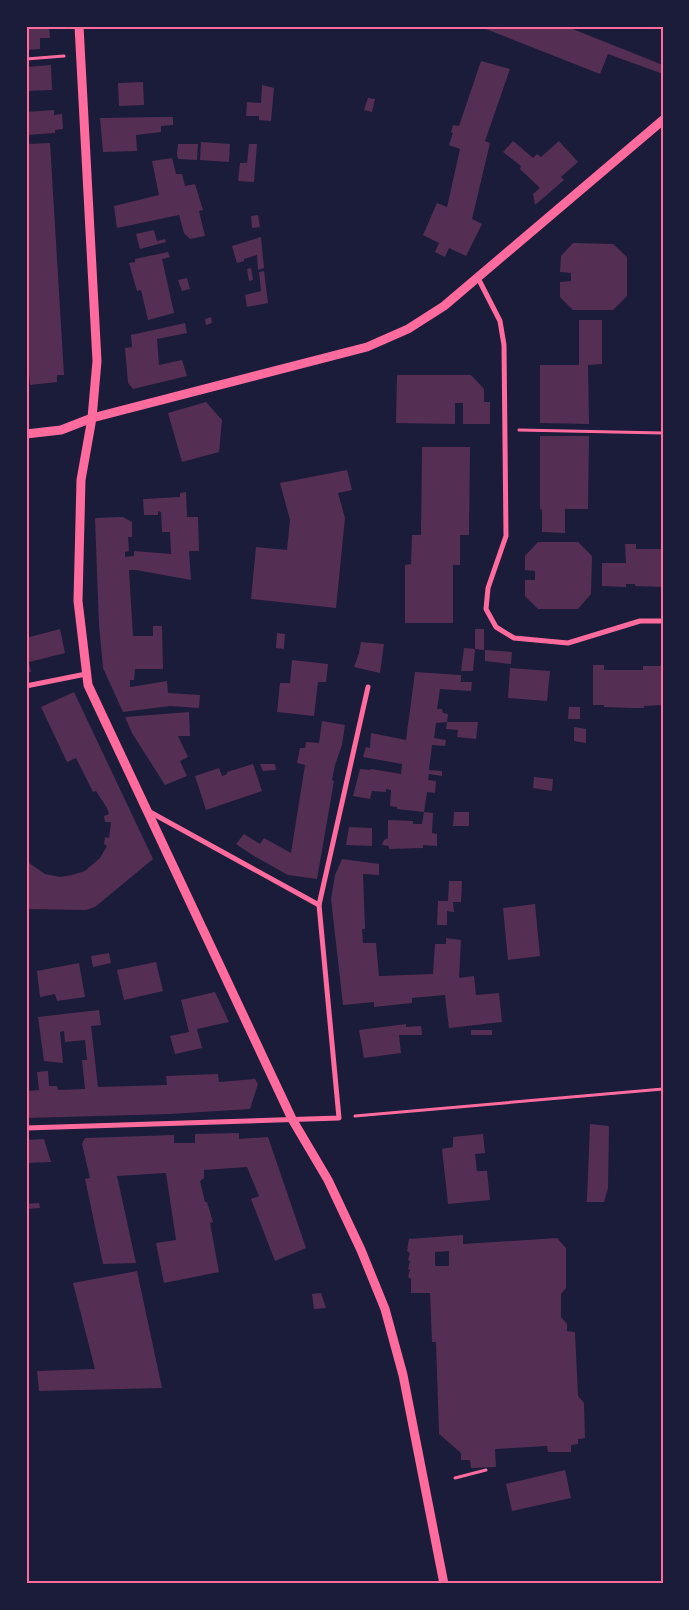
<svg xmlns="http://www.w3.org/2000/svg" width="689" height="1610" viewBox="0 0 689 1610" font-family="Karla,sans-serif">
<rect width="100%" height="100%" fill="#1b1b3a"/>
<g fill="#542f53" fill-rule="evenodd">
<polygon points="26,26 49,26 50,38 40,38 40,49 26,50"/>
<polygon points="487,26 565,26 663,65 663,74 608,54 600,74 486,29"/>
<polygon points="481,61 510,69 485,141 490,143 472,219 482,224 466,256 449,248 445,257 435,252 439,243 423,235 437,203 447,207 460,149 449,145 453,133 451,132 453,125 459,126"/>
<polygon points="51,65 52,90 26,91 26,67"/>
<polygon points="143,82 144,105 119,106 118,83"/>
<polygon points="262,85 274,88 271,121 259,120 259,116 246,116 247,102 261,103"/>
<polygon points="368,98 375,99 372,112 364,110"/>
<polygon points="54,110 54,115 62,114 63,129 55,130 55,133 26,135 26,112"/>
<polygon points="160,117 173,117 173,125 161,126 161,132 136,135 137,151 103,152 100,118"/>
<polygon points="513,141 533,158 537,154 541,157 559,141 578,162 561,177 564,180 535,205 533,194 540,188 520,169 521,166 503,152"/>
<polygon points="201,142 230,144 229,162 200,160"/>
<polygon points="50,143 64,375 57,375 57,382 30,385 26,337 26,144"/>
<polygon points="178,144 198,144 197,160 178,159 177,154"/>
<polygon points="249,144 257,144 254,182 238,181 240,163 247,163"/>
<polygon points="172,158 176,174 182,174 185,186 195,184 203,210 199,211 205,236 190,239 184,233 179,215 117,228 114,206 159,195 152,161"/>
<polygon points="258,215 260,227 252,228 251,216"/>
<polygon points="154,230 157,241 165,239 166,242 140,249 136,234"/>
<polygon points="261,237 264,268 258,270 257,255 244,259 244,261 237,263 232,246"/>
<polygon points="573,243 613,244 627,257 627,296 613,310 573,310 560,297 560,282 571,281 571,273 560,272 561,256"/>
<polygon points="168,252 170,257 162,259 174,313 148,320 141,290 137,291 129,263 135,262 135,259"/>
<polygon points="251,268 253,280 249,281 247,269"/>
<polygon points="264,271 268,303 247,307 245,295 261,291 259,272"/>
<polygon points="187,278 190,289 182,291 178,280"/>
<polygon points="211,317 212,323 206,325 205,319"/>
<polygon points="579,320 602,320 602,364 588,365 589,424 540,423 540,365 579,365"/>
<polygon points="185,323 187,333 157,339 159,365 182,360 187,376 133,389 128,383 125,348 132,347 131,335"/>
<polygon points="397,375 471,375 484,389 484,402 490,402 490,424 463,424 463,403 455,403 455,424 396,423"/>
<polygon points="206,402 222,420 219,452 182,462 168,413"/>
<polygon points="540,436 589,436 588,509 565,509 565,533 542,532 542,510 540,509"/>
<polygon points="422,447 470,447 469,535 460,535 460,565 453,565 453,623 405,623 405,565 411,564 412,535 421,535"/>
<polygon points="347,470 352,490 338,493 345,518 336,608 251,599 256,547 287,550 290,520 280,483"/>
<polygon points="186,492 187,517 198,517 199,551 189,551 191,580 136,570 129,570 133,636 153,636 153,626 162,626 163,669 135,669 134,680 130,680 130,687 167,681 168,693 200,695 199,708 170,706 123,712 103,668 99,625 95,518 123,517 132,522 132,537 128,537 129,551 125,552 125,557 134,556 134,551 171,554 170,532 162,532 161,512 158,511 158,515 144,515 143,499 180,497 180,493"/>
<polygon points="538,542 578,542 592,556 591,594 578,609 538,609 525,596 525,580 535,580 535,571 525,570 525,556"/>
<polygon points="625,544 636,544 636,549 663,549 663,587 635,586 635,584 626,584 626,587 602,586 602,563 626,563"/>
<polygon points="60,629 65,653 29,662 31,672 26,673 26,638"/>
<polygon points="475,629 484,629 484,650 475,649"/>
<polygon points="277,633 285,634 284,649 276,648"/>
<polygon points="361,642 384,644 380,673 354,667 359,653"/>
<polygon points="464,648 475,649 473,671 461,671"/>
<polygon points="485,650 512,652 511,664 485,661"/>
<polygon points="292,660 328,664 326,682 318,682 314,716 277,712 280,683 290,683"/>
<polygon points="593,665 604,665 604,670 643,670 643,666 663,666 663,705 644,706 644,708 634,708 604,707 604,705 593,705"/>
<polygon points="510,668 550,671 547,701 508,698"/>
<polygon points="415,672 461,675 461,682 472,682 471,691 440,689 437,709 442,709 443,713 448,714 447,722 436,723 434,738 446,740 445,746 432,745 429,770 442,771 442,776 429,774 428,780 436,781 435,793 427,792 424,812 397,809 397,807 390,806 391,790 386,789 386,792 372,791 370,799 353,796 360,769 370,770 371,769 401,774 402,764 363,757 366,747 370,748 371,733 406,740"/>
<polygon points="74,692 153,859 95,907 86,910 26,909 26,861 45,874 60,877 72,875 85,871 100,858 107,846 104,844 105,837 109,838 111,822 105,822 104,816 109,814 107,808 96,791 93,792 76,758 67,762 41,707"/>
<polygon points="569,707 580,707 580,719 568,719"/>
<polygon points="189,712 190,736 178,736 188,757 180,761 187,776 165,785 132,733 125,717"/>
<polygon points="322,721 345,725 342,745 335,765 332,780 334,781 317,879 288,875 254,856 236,844 244,834 260,844 264,838 291,853 305,765 297,763 300,748 305,748 306,742 319,743"/>
<polygon points="447,722 478,722 476,739 457,737 458,730 446,729"/>
<polygon points="574,727 586,729 586,743 574,741"/>
<polygon points="253,764 262,791 206,810 195,776 219,768 222,776 227,774 227,772"/>
<polygon points="260,764 275,764 276,770 263,771"/>
<polygon points="534,777 553,779 552,791 533,788"/>
<polygon points="424,812 433,813 432,833 437,834 437,846 423,845 423,848 389,849 389,846 382,845 384,840 388,838 388,820 413,821 413,824 422,824"/>
<polygon points="454,812 469,812 469,826 453,826"/>
<polygon points="349,827 372,828 372,846 346,845"/>
<polygon points="342,859 379,864 379,875 363,874 365,929 362,929 363,943 376,943 379,976 433,974 435,944 446,944 446,938 461,940 459,978 474,976 476,995 499,993 502,1022 449,1028 445,995 412,998 412,1003 374,1007 374,1002 343,1005 331,899 335,875"/>
<polygon points="449,881 462,881 461,902 453,902 454,912 447,911 447,925 437,925 438,901 448,901"/>
<polygon points="535,904 540,956 508,960 503,908"/>
<polygon points="109,953 111,963 93,967 91,956"/>
<polygon points="156,962 163,991 124,1000 117,970"/>
<polygon points="79,963 85,997 57,1001 55,994 40,997 37,971"/>
<polygon points="215,992 229,1022 197,1029 202,1048 175,1054 170,1036 189,1032 181,1000"/>
<polygon points="99,1010 101,1025 91,1026 98,1087 167,1085 166,1076 218,1074 219,1082 255,1079 258,1084 250,1109 170,1114 26,1118 26,1091 39,1090 37,1072 48,1071 49,1086 57,1086 58,1090 85,1089 82,1060 87,1060 85,1040 65,1042 64,1031 60,1032 63,1063 44,1061 38,1017"/>
<polygon points="406,1024 406,1027 421,1026 422,1035 399,1035 401,1053 364,1058 359,1030"/>
<rect x="471" y="1030" width="21" height="5"/>
<polygon points="590,1124 609,1126 608,1188 604,1202 586,1202 587,1200"/>
<polygon points="239,1133 239,1139 268,1137 306,1248 275,1261 251,1199 259,1196 247,1167 204,1170 204,1178 200,1181 205,1202 207,1202 213,1222 210,1223 219,1272 164,1283 156,1243 176,1240 166,1173 117,1176 136,1263 103,1264 85,1179 90,1178 82,1144 85,1138 174,1135 174,1143 195,1143 195,1134"/>
<polygon points="483,1134 485,1153 475,1154 477,1171 487,1171 490,1200 448,1204 442,1149 453,1147 453,1137"/>
<polygon points="44,1139 51,1162 26,1163 26,1140"/>
<polygon points="39,1203 40,1208 26,1209 26,1204"/>
<path d="M463 1235V1244L557 1238 566 1248V1288L561 1294V1317L567 1324V1331L575 1332 578 1396 584 1403 585 1438 578 1439V1444L571 1445V1452H548L547 1446 495 1449 496 1467 471 1468 470 1460H461V1453L439 1434 436 1342H432L430 1293H411V1279L408 1277 410 1270 408 1269 410 1261 408 1260 410 1253 407 1251 409 1239ZM449 1251V1266H435V1252Z"/>
<polygon points="137,1271 162,1388 39,1391 37,1371 95,1369 73,1283"/>
<polygon points="321,1293 326,1308 314,1309 312,1294"/>
<polygon points="565,1470 571,1498 512,1511 506,1484"/>
</g>
<g fill="none" stroke-linecap="round" stroke-linejoin="round">
<g stroke="#ff6b9d" stroke-width="3">
<polyline points="26,59 64,56"/>
<polyline points="519,430 663,433"/>
<polyline points="355,1116 663,1089"/>
<polyline points="455,1478 486,1470"/>
</g>
<polyline stroke="#ff6b9d" stroke-width="4" points="661,26 663,27"/>
<g stroke="#ff6b9d" stroke-width="5">
<polyline points="478,278 500,321 504,345 506,536 488,588 486,609 496,627 514,638 568,643 640,621 663,621"/>
<polyline points="26,686 86,674"/>
<polyline points="319,905 368,687"/>
<polyline points="26,1128 339,1118 319,905 150,812"/>
</g>
<g stroke="#ff6b9d" stroke-width="9">
<polyline points="79,26 97,361 92,418 81,480 78,601 88,685 292,1119 328,1180 361,1250 385,1309 403,1375 444,1584"/>
<polyline points="26,434 61,430 92,418 367,347 408,329 444,306 663,120"/>
</g>
</g>
<rect width="689" height="1610" fill="none" stroke="#1b1b3a" stroke-width="55"/>
<rect x="28" y="28" width="634" height="1554" fill="none" stroke="#ff6b9d" stroke-width="2"/>
</svg>
